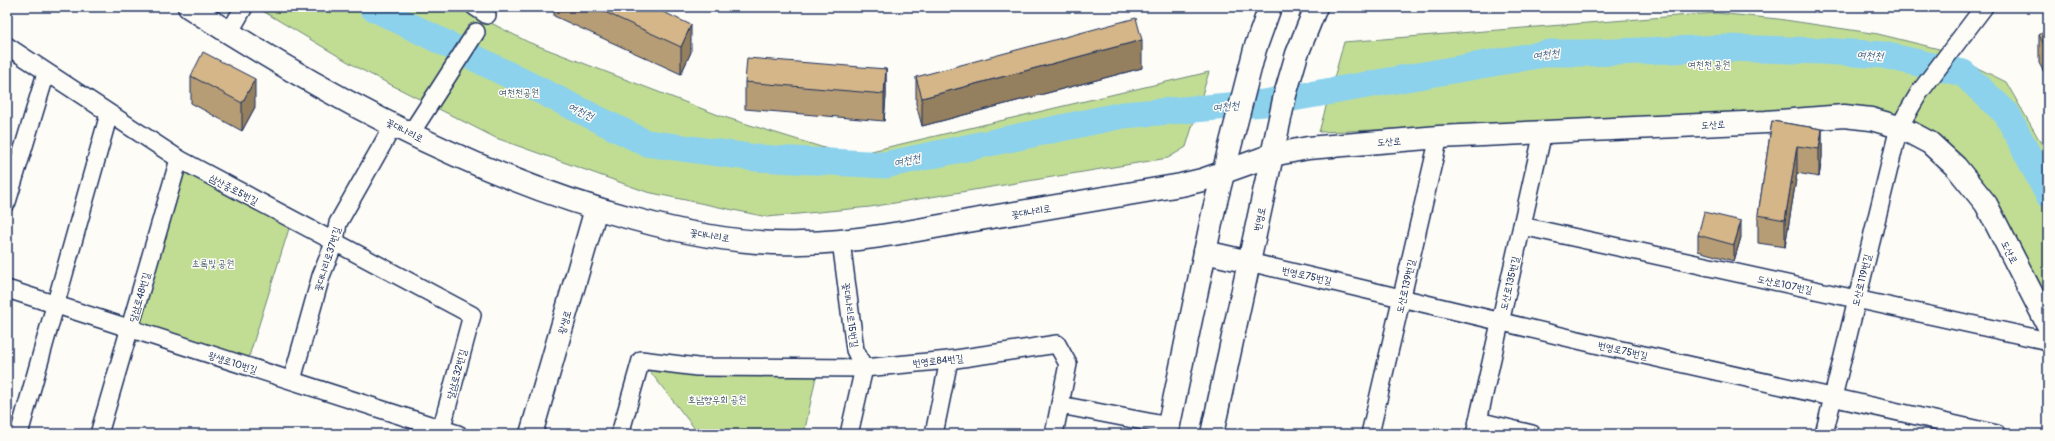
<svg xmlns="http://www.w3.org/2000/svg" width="2055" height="441" viewBox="0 0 2055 441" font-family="Pangolin,'Poor Story',sans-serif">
<rect width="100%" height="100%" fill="#fdfcf7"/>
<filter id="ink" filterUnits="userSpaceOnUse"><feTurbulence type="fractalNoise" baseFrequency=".025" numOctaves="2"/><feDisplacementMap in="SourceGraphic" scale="8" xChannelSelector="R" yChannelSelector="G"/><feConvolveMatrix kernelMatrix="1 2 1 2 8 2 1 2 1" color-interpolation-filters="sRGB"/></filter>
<g filter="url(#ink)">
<g fill="#c1dd94" stroke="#6e8679">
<polygon points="256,7 460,7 528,42 721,116 850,156 1209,72 1186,147 1168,158 870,207 767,217 647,192 496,138 360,69"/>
<polygon points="1716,13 1778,19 1878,34 1939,49 2006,82 2048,155 2048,308 2019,259 1914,126 1429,128 1319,132 1344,42"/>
<polygon points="179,159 292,219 246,366 130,328"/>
<polygon points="641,360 818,367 804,434 699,434"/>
</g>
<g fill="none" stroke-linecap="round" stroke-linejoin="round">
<polyline stroke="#8cd2ed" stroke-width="27" points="372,7 646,143 756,158 885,165 1123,115 1264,103 1550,53 1586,53 1725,48 1822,51 1883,55 1963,73 2007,114 2048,194"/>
<g stroke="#1b2f5e" stroke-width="20">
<g id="street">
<polyline points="475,7 487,15"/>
<polyline points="229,33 244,7"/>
<polyline points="7,46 179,159 472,315 440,434"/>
<polyline points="411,133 476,32"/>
<polyline points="7,202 46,73"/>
<polyline points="1522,226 2048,341"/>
<polyline points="841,241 855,350 864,368 849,434"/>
<polyline points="1249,262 1599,345 1997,434"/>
<polyline points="7,289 458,434"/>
<polyline points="292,380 321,276 335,241 338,223 394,124"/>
<polyline points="1060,405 1169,426"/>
<polyline points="1478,421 1532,434"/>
<polyline points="19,434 109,114"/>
<polyline points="99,434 179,159"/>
<polyline points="620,434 641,360 697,367 864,368 949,360 1057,344 1068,364 1054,434"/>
<polyline points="934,434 949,360"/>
<polyline points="1370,434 1439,137"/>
<polyline points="1475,434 1543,132"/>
<polyline points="1824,434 1899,127 1919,93 1984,7"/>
</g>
</g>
<g stroke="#1b2f5e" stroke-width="25">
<g id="secondary">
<path d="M189 7C324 95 478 178 634 219 688 234 745 245 801 243 857 242 913 231 968 221 1039 209 1110 197 1181 185L1202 180 1272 155 1308 148 1439 137 1766 122 1844 116 1871 119 1899 127 1913 134 1930 143 1956 167 1986 204 2048 325"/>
<polyline points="1205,252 1249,262"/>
<polyline points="531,434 596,209"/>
<polyline points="1167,434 1214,209 1255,49 1270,7"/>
<polyline points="1212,434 1285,95 1297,54 1316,7"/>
</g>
</g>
<use href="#street" stroke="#fdfcf7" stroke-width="17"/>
<use href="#secondary" stroke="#fdfcf7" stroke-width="22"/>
</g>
<g fill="#b69d75" stroke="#1b2f5e">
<polygon points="554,7 653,7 691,52 681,74 554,16"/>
<polygon points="2048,30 2048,80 2039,63 2039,35"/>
<polygon points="1142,68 922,126 916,104 916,77"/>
<polygon points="886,69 886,96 884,121 745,109 745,82"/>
<polygon points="191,76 255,107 242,131 191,103"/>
<polygon points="1772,121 1822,129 1822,157 1819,177 1797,173 1785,247 1758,243 1758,215"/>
<polygon points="1698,235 1741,237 1734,261 1698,251"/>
</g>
<g fill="#947f5f" stroke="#1b2f5e">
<polygon points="691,25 691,52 681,74 681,47"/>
<polygon points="1142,40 1142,68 922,126 922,98"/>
<polygon points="886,69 886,96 884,121 884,94"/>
<polygon points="255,79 255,107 242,131 242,103"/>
<polygon points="1822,129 1822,157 1819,177 1819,149"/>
<polygon points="1797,146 1797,173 1785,247 1785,220"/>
<polygon points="1741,221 1741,237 1734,261 1734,245"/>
</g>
<g fill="#d4b688" stroke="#1b2f5e">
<polygon points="594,7 653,7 691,25 681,47"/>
<polygon points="1136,18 1142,40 922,98 916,77"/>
<polygon points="2048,30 2048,52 2039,35"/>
<polygon points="203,52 255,79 242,103 191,76"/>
<polygon points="747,58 886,69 884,94 745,82"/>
<polygon points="1772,121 1822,129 1819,149 1797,146 1785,220 1758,215"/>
<polygon points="1704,212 1741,221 1734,245 1698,235"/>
</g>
</g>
<g text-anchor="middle" stroke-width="3" stroke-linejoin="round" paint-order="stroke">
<g font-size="10" fill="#445a6c" stroke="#fdfcf7">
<text x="1709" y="68">여천천 공원</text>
<text x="519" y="96">여천천공원</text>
<text x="213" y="267">초록빛 공원</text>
<text x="717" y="403">호남향우회 공원</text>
</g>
<g font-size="10" fill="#1b2f5e" stroke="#fdfcf7">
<text transform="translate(1713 124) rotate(-3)" y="4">도산로</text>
<text transform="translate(405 130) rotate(27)" y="4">꽃대나리로</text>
<text transform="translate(1389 141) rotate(-4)" y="4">도산로</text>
<text transform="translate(234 189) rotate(28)" y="4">삼산중로5번길</text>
<text transform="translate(1031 211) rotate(-10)" y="4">꽃대나리로</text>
<text transform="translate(1259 219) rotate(-77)" y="4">번영로</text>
<text transform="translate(710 235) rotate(9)" y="4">꽃대나리로</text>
<text transform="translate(2010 252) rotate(63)" y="4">도산로</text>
<text transform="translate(327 259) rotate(-73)" y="4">꽃대나리로37번길</text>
<text transform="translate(1307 275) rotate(13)" y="4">번영로75번길</text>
<text transform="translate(1861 280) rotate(-76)" y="4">도산로119번길</text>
<text transform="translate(1509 283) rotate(-77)" y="4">도산로135번길</text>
<text transform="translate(1785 284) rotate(12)" y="4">도산로107번길</text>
<text transform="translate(1405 286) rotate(-77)" y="4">도산로139번길</text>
<text transform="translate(139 297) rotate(-74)" y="4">달삼로48번길</text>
<text transform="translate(851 315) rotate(82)" y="4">꽃대나리로15번길</text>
<text transform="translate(564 322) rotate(-74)" y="4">왕생로</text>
<text transform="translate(1623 350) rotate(13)" y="4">번영로75번길</text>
<text transform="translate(938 360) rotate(-6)" y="4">번영로84번길</text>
<text transform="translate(233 362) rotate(18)" y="4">왕생로10번길</text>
<text transform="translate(456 374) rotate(-75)" y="4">달삼로32번길</text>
</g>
<g font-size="11" font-style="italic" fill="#375882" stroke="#fdfcf7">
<text transform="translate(1546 54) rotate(-7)" y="4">여천천</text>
<text transform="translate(1870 55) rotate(4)" y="4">여천천</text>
<text transform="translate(1226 106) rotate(-5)" y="4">여천천</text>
<text transform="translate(581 111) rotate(26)" y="4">여천천</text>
<text transform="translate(907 160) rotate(-12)" y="4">여천천</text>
</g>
</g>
<rect width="2055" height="441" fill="none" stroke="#fdfcf7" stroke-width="24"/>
<rect x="12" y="12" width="2031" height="417" fill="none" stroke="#1b2f5e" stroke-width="1.5" filter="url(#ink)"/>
</svg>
